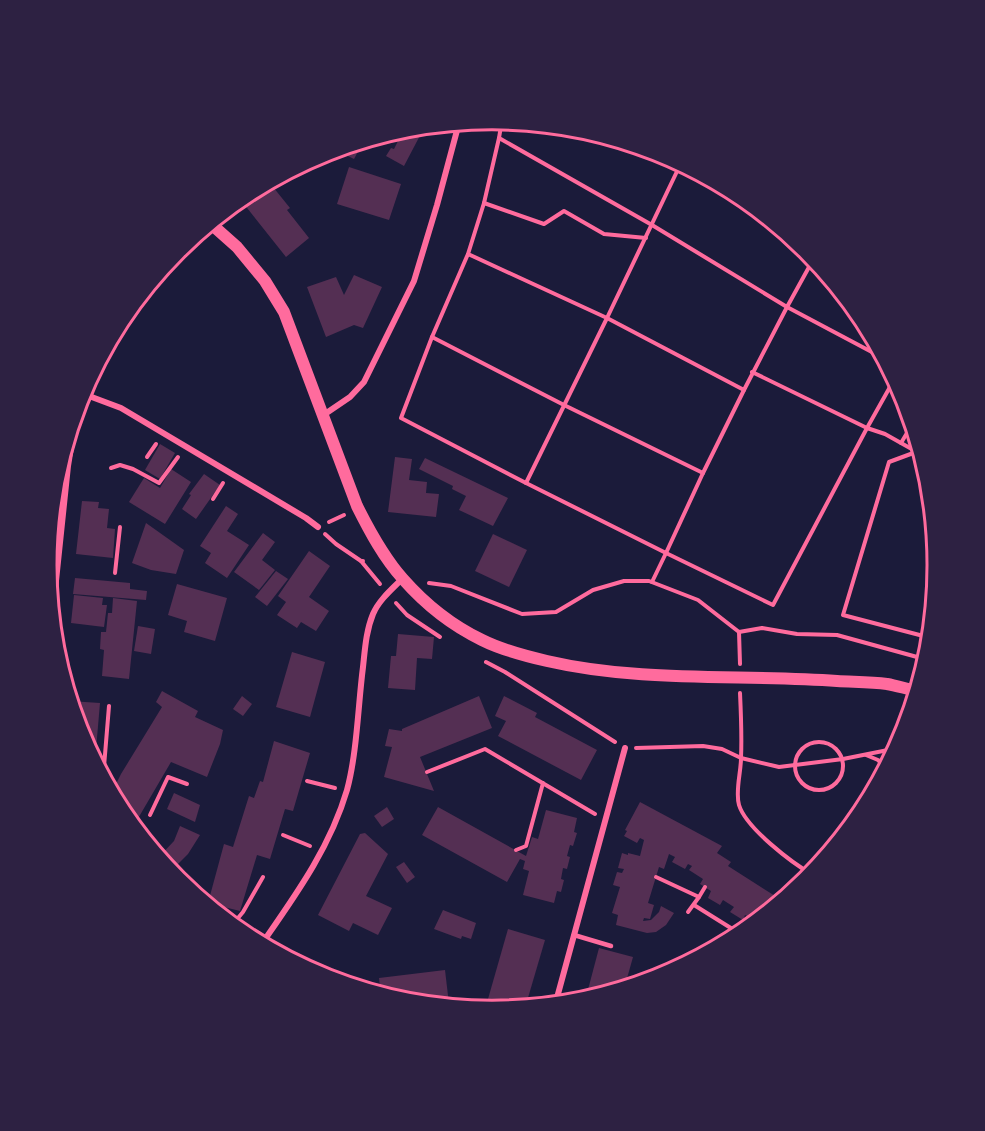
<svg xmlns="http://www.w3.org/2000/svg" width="985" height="1131" viewBox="0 0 985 1131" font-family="Overpass,sans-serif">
<rect width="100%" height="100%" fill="#1b1b3a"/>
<g fill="#542f53">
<polygon points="425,126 404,166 386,156 391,148 394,149 400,137 391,133 406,128"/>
<polygon points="356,143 361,146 354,159 338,151 339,148"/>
<polygon points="349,167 401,184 389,220 337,204"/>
<polygon points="269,182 290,208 287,210 309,238 286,257 240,199 245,194"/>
<polygon points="354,275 382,287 363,328 354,325 326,337 307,287 336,277 344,295"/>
<polygon points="160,444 175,453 160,479 145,470"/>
<polygon points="395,457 412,459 409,480 427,482 426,493 439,494 436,517 388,512"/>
<polygon points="425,458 508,498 493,526 459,510 466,496 452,489 453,486 419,469"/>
<polygon points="171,469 191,482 165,524 129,502 144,478 160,488"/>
<polygon points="204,474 220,485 196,519 182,509 191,495 189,494"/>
<polygon points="82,501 99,502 98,508 109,509 107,528 115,529 113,558 76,554"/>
<polygon points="226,506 238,514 227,531 249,545 227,578 205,563 211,553 200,546"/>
<polygon points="146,523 184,550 176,574 151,570 132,563"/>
<polygon points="263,533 275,542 262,560 275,570 259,590 234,572"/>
<polygon points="493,534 527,550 509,587 475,571"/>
<polygon points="309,551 330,566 309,597 329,611 316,631 301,622 297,628 277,615 286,602 278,596"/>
<polygon points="276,571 288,579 267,606 255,597"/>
<polygon points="75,578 130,583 130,589 147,591 146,600 73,594"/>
<polygon points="177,584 227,598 215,641 184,632 187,621 168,615"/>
<polygon points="74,595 103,598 102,605 107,605 104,627 71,623"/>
<polygon points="113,598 137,601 129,679 102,676 104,650 100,649 101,632 106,632 108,613 112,613"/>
<polygon points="138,626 155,629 151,654 134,651"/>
<polygon points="398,634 434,637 432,659 417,658 415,690 388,688 391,656 396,656"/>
<polygon points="292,652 325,662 310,717 276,707"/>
<polygon points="162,691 198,711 195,717 223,730 220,744 207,777 171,762 133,827 121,813 111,794 121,774 162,707 156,702"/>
<polygon points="242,696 252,704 243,716 233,709"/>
<polygon points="479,696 492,728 420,757 434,791 384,777 392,747 385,746 389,729 402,731 402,729"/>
<polygon points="504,696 537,713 535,717 597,750 581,780 498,736 506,721 495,716"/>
<polygon points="70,701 100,703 95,761 93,760 80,736"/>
<polygon points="274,741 310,753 293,811 285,809 270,859 257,855 240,911 208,903 224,844 233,847 249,796 254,798 260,781 263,782"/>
<polygon points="174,793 200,805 195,822 167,809"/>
<polygon points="640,802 722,846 717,853 731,862 728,866 783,901 752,926 744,921 747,916 745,915 743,920 730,912 734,907 723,900 720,905 708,898 711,891 700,884 703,879 689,870 692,866 688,864 685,869 672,862 675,857 669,854 664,869 659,867 648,903 654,905 650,919 644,918 643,921 651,920 659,912 661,906 674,913 666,925 656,932 647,933 616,925 618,915 612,913 620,887 613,885 617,872 622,873 624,869 618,868 622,853 628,855 628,853 640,856 644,840 640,838 637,843 624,836 627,831 625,830"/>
<polygon points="387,807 394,819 382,827 374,816"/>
<polygon points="438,807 526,856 532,837 538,839 546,810 577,818 574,832 577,833 573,846 570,845 567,856 570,857 567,869 563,868 561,879 564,880 561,892 557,891 554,903 523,895 529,871 523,869 525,861 520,859 507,882 422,835"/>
<polygon points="180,826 200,835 188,854 170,872 158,858 174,841"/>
<polygon points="365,833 388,854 366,896 392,908 378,935 353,923 349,931 318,915 360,834"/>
<polygon points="404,862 415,877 407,883 396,867"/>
<polygon points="443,910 476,923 471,939 462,936 461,939 434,929"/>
<polygon points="508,929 545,940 525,1008 503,1010 486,1006"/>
<polygon points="599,948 633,957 624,989 585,1001"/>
<polygon points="445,970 449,1004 435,1006 405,1003 381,996 379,978"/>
</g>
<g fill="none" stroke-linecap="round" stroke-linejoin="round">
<g stroke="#ff6b9d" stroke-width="4">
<polyline points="502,120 499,138 652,225 787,307 814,258"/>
<polyline points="681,163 607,318 744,390 787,307 885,359"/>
<polyline points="484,203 544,224 564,211 604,234 646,238"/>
<polyline points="468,254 607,318 526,483 401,418 432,337 468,254 484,203 499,138"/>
<polyline points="432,337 564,405 703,473 744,390"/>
<polyline points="752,372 867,428 895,378"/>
<polyline points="901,443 913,423"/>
<polyline points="916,452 889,462 843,615 931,638"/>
<polyline points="147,457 156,444"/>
<polyline points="111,468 120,465 133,469 159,483 178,457"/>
<polyline points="526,483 666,553 703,473"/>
<polyline points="213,499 223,483"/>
<polyline points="329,522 344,515"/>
<polyline points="325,534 336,544 361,561 363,561"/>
<polyline points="361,561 380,584"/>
<polyline points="115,573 120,527"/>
<polyline points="652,582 666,553 773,605 867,428 885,434 917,452 922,452"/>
<polyline points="429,583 451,586 522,614 556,612 593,590 624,581 649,581 698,600 739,632 762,628 797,634 837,635 928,660"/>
<polyline points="396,603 407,615 440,637"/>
<polyline points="739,632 740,664"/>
<polyline points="486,662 505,672 615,742"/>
<path d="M740 693C741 714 742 736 741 758 741 773 735 791 739 805 746 828 792 863 813 875"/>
<circle cx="819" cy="766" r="24"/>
<polyline points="636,748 703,746 722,749 741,758 779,767 843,759 898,748"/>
<polyline points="866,755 878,760 887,769"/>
<polyline points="427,772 485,749 595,814"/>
<polyline points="103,779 109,706"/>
<polyline points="307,781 335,788"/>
<polyline points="150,815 168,777 187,784"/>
<polyline points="283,835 310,846"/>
<polyline points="516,850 526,846 543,783"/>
<polyline points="656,877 699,897 688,912"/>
<polyline points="699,897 705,887"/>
<polyline points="694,905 742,935"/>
<polyline points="233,924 243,912 263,877"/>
</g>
<polyline stroke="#ff6b9d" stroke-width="4.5" points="574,935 611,946"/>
<g stroke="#ff6b9d" stroke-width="6">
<polyline points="81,393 121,408 306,518 318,527"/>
<polyline points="322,416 350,397 364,382 414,281 437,205 459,123"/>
<polyline points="52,619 68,466 78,404"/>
<path d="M261 945C295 896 330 848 347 790 357 753 358 706 363 667 365 649 366 631 373 614 379 600 392 589 402 579"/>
<polyline points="555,1005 625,748"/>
</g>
<path stroke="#ff6b9d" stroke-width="12" d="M210 223 237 247 265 281 284 312 357 506C370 532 384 558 403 579 425 604 453 626 482 640 502 650 525 656 547 661 642 683 741 674 837 681 854 682 871 682 887 684 897 686 908 689 918 691"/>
</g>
<path d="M0 0H985V1131H0ZM57 565a435 435 0 1 1 870 0a435 435 0 1 1-870 0Z" fill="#2d2142" fill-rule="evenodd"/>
<path fill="none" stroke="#ff6b9d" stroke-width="3" d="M57 565a435 435 0 1 1 870 0a435 435 0 1 1-870 0Z"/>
</svg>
